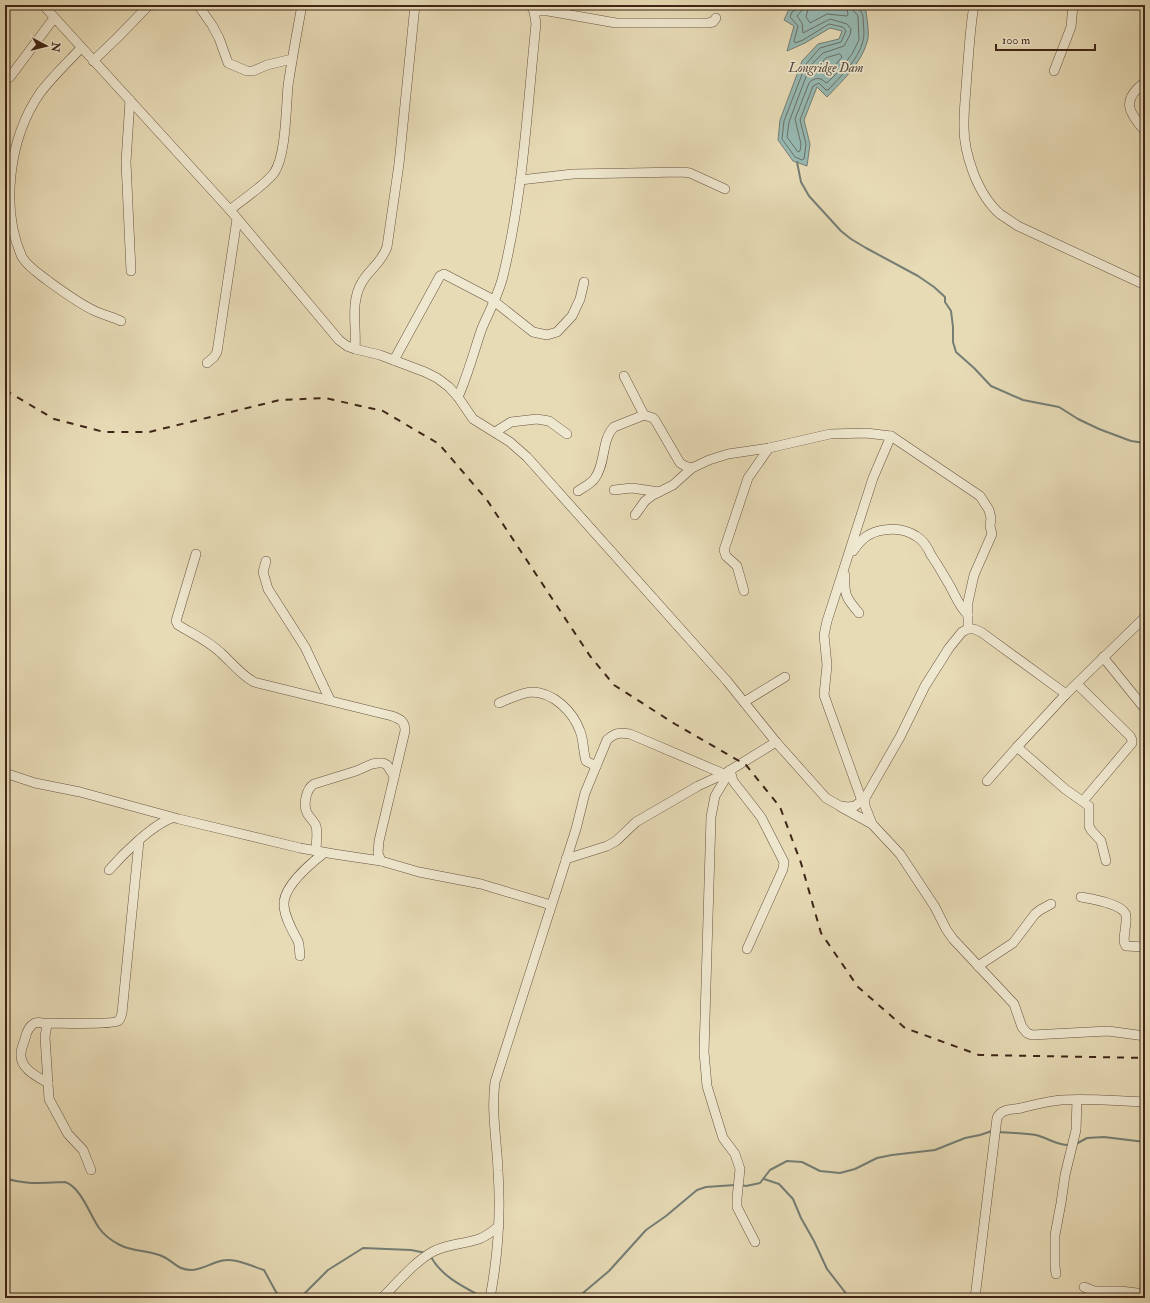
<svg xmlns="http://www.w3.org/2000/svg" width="1150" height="1303" viewBox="0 0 1150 1303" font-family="'IM FELL Double Pica',serif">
<rect width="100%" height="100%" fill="#e7dbb6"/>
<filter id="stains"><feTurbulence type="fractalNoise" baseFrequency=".005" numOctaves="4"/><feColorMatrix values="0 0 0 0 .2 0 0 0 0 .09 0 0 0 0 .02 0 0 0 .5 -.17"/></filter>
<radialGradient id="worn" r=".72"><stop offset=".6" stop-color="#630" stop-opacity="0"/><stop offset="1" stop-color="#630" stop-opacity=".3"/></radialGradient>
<path fill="#97bab4" stroke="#747e75" d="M799 5H860L866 11C867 20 870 35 867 42 861 64 842 81 827 97L817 87 804 120 810 144 807 166 793 161 778 140 780 120 802 61 818 44 839 39 842 31 830 28 805 43 787 51 794 26 784 20 789 9Z"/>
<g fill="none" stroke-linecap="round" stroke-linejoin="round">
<g stroke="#6b7066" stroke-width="1">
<path d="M798 5 797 9 792 12 790 17 798 26 794 41 795 43 803 40 829 24 843 27 846 31 841 42 820 48 806 64 784 121 782 139 795 157 802 160 804 159 806 144 800 120 813 86 819 83 826 90H828C840 77 859 59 863 41 865 34 863 23 863 16 862 11 858 10 857 5"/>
<path d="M803 5 802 10 797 16 802 23 803 33 830 19 847 24 851 29 850 35 844 46 823 53 810 66 789 122 787 137 798 152 800 151 801 144 795 119 809 83C814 77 821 77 826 83L828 82 839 71 852 54 859 40 858 16 853 10 852 5"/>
<polyline points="809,5 806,17 810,23 827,14 847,16 848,14 846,5"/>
<polygon points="840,54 842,57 828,74 816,71 816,69 826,58"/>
</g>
<g stroke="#747e75" stroke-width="2">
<polyline points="797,162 801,182 809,196 841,231 851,239 866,248 918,276 934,287 945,297 945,302 951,311 953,327 953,342 956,352 974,368 991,386 1023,400 1059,407 1078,419 1099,429 1131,441 1145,443"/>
<path d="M998 1132C1011 1133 1024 1133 1036 1135 1048 1138 1058 1146 1070 1145"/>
<polyline points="1076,1144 1087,1138 1104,1137 1145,1142"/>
<path d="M5 1178C25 1185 44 1183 65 1182 81 1187 90 1215 99 1228 104 1235 112 1241 120 1245 133 1252 150 1250 164 1257 174 1262 178 1270 191 1270 200 1270 208 1265 217 1262 233 1256 248 1265 264 1270L276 1292 283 1298"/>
<polyline points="764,1179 779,1184 793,1199 801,1218 814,1241 827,1269 848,1296 851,1298"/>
<polyline points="741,1185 746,1186 760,1183 770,1170 787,1161 802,1162 820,1171 840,1173 855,1169 877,1158 892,1155 935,1150 965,1138 980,1135 992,1131"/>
<path d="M431 1257C442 1277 464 1287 484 1298"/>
<polyline points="296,1298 303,1295 328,1270 363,1248 411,1250 426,1253"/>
<polyline points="577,1298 609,1271 646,1230 666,1216 697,1190 706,1187 735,1185"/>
</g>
<g stroke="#69523f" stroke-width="10">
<g id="minor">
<polyline points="43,5 230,210 339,340 347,346 355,349 380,355 425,372 437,378 449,387 458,397 473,419 510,442 527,457 727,681 776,742 826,798 840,806 848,807 855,806 865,798 900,737 925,686 949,648 962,632 968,629 974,629 981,632 1066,694"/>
<polyline points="198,5 212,25 219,38 228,63 247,71 253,71 267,65 292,59"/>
<path d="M974 5C970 28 969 51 967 74 966 91 964 107 964 123 963 152 977 194 1000 214 1006 218 1012 222 1018 226L1145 285"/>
<polyline points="534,11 548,11 616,23 708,23 713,22 716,18"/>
<path d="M81 48C67 63 52 77 40 93 9 138 0 208 22 257 28 267 38 273 47 280 62 291 78 303 95 311 104 315 113 317 121 321"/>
<polyline points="93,61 118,37 149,5"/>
<polyline points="1054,71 1071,27 1073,5"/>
<polyline points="10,77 54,18"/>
<path d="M1145 82C1121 100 1128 112 1145 131"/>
<polyline points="130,100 126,162 131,271"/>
<polyline points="520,180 573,174 683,172 690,173 725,189"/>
<path d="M230 210C243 199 264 186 274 173 286 156 286 108 288 86 292 59 297 32 302 5"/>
<path d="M355 349C357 328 350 304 361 284 368 270 381 264 387 247L399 164 415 5"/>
<polyline points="394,360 440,276 444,274 490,298 533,332 547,335 557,332 572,316 580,299 584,282"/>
<polyline points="207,363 214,357 217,352 237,219"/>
<polyline points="624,376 644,415 653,418 655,420 680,463 685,466 692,468"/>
<path d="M458 397C468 375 474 351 482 328 489 312 497 297 502 280 523 197 527 110 536 24L534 11 530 5"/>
<polyline points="495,432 511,422 537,419 549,421 567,434"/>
<polyline points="614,490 632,488 659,492"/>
<path d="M578 491C584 487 591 484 595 478 606 463 601 440 614 427L644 415"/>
<polyline points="635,515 645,501 653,495 673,485 692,468 709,460 728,454 769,448 830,434 866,433 891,436 980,496 989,510 991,518 990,526 992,534 974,575 968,602 968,629"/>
<path d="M853 551C861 539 869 532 884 530 895 528 907 530 916 536 923 540 928 548 931 555 938 565 944 576 950 586 956 597 959 606 968 615"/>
<path d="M196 554 176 621 178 625C193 634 209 641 221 653 232 663 241 675 254 682L392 716C400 719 405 721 405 731L379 841 378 853 381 861"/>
<polyline points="266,561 263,572 268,589 305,647 330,700"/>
<path d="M845 575C844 595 846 598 859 613"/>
<polyline points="744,591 737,566 726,556 724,550 748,478 769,448"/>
<polyline points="1103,657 1145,709"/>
<polyline points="1077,684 1130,736 1132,740 1132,743 1083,801"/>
<polyline points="744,702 785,677"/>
<path d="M499 703C509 699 521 693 531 692 554 692 573 712 580 731 584 741 583 752 586 761L596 766"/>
<polyline points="730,770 733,781 761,817 784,862 783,869 747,949"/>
<polyline points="730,771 715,796 711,817 704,1052 707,1086 714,1109 723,1138 735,1154 740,1169 737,1198 737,1207 755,1242"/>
<polyline points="5,773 35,783 80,792 179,819 300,848 334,854 381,861 419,872 481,884 551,905"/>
<polyline points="987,781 1017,747"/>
<polyline points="865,798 865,806 872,824"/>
<polyline points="862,801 824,695 827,665 824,635 827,621 873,478 891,436"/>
<polyline points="841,807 872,824 900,854 935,907 946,929 953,939 1014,1004 1022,1027 1027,1033 1032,1035 1108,1031 1145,1036"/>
<path d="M316 851C316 843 318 833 316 826 314 821 309 817 307 813 303 804 306 789 314 784L356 771 372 764 378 763H383L387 765 394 776"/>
<polyline points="566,859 607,846 616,841 636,822 698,786 724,774 776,742"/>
<polyline points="1106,861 1101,841 1091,830 1089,826 1089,806 1065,789 1017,747 1066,694 1145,617"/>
<path d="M109 870C123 854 152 825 172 818"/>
<path d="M1081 897C1091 899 1119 903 1125 913 1128 917 1125 926 1125 931 1124 937 1123 942 1126 946L1145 947"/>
<path d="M300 956 299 945 298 941C292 930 285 918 284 906 282 887 310 864 324 853"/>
<polyline points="978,966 1013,943 1035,914 1040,910 1051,904"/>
<polyline points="47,1024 45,1037 49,1099 68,1134 83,1150 91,1170"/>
<path d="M48 1083C38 1077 20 1069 21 1054 21 1049 23 1044 25 1039 26 1034 29 1026 35 1023 40 1021 45 1025 50 1023 62 1023 109 1025 118 1021 121 1019 121 1015 122 1013L139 841"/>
<polyline points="1056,1274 1055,1266 1055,1235 1061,1203 1065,1175 1076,1130 1077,1100"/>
<polyline points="1084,1287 1094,1291 1121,1291 1145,1294"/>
<path d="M382 1298C397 1283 415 1261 434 1251 448 1244 464 1244 479 1239 487 1236 493 1231 499 1226"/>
<path d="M490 1298C498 1256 501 1214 498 1171 497 1141 491 1112 495 1082L576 829 585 793 607 740C615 733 619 732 630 734L724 774"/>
<path d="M975 1298 997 1118C1002 1108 1012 1110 1021 1108 1034 1105 1048 1101 1061 1100 1089 1098 1117 1101 1145 1102"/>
</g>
</g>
<use href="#minor" stroke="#efe8d0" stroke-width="9"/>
<polyline stroke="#3f2517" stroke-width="2" stroke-dasharray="7 7" stroke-linecap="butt" points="5,390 54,419 104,432 149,432 280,400 325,398 383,411 439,444 487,500 590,656 614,685 675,724 746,765 780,807 801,863 821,933 858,987 905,1028 979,1055 1145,1058"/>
</g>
<g text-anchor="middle" stroke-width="3.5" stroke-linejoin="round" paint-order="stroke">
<g font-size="13" font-style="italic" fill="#554a3e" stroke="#efe8d0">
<text x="826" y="72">Longridge Dam</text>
</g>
</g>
<rect width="1150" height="1303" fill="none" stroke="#e7dbb6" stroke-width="20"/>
<rect x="6" y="6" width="1138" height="1291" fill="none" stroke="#3f2517" stroke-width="2"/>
<rect x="10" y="10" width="1130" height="1283" fill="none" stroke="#3f2517"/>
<g transform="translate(46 46) rotate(97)" stroke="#efe8d0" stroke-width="3" paint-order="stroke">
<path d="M0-3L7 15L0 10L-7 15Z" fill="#3f2517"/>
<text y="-6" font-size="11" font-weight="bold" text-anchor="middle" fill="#3f2517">N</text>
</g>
<path d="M996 44v6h99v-6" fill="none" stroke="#3f2517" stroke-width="2"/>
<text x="1002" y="44" font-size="12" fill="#3f2517" stroke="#efe8d0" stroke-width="3" paint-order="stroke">100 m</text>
<rect width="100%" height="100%" filter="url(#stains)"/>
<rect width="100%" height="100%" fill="url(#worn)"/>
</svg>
